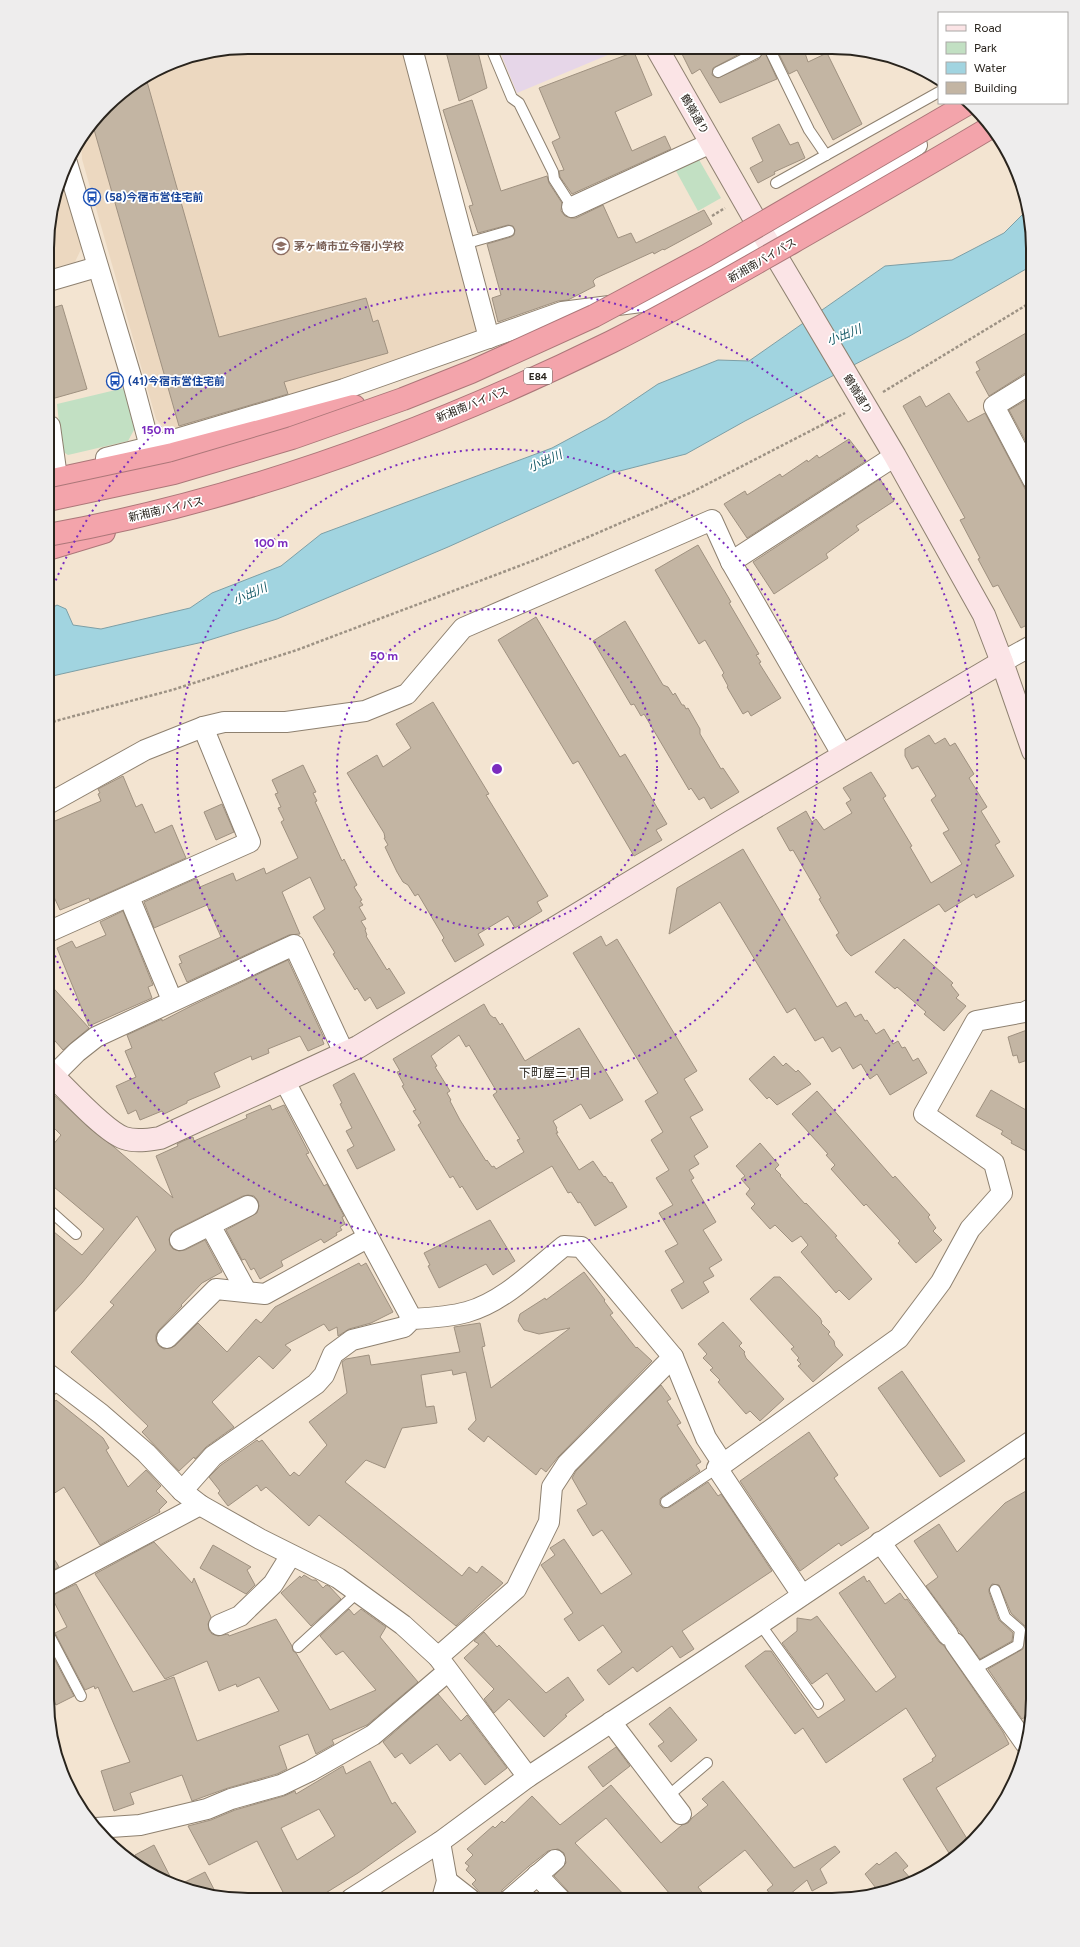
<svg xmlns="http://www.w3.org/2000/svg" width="1080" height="1947" viewBox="0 0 1080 1947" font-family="Figtree,'Noto Sans JP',sans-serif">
<rect width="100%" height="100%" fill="#f3e4d1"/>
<polygon fill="#e6d6e8" points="499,49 622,49 517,93"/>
<g fill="#ecd8c0">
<polygon points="248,47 402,48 479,332 308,392 168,432 156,419 82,159 81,142 115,97 172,62"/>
<polygon points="63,176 82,247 75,262 49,269 49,222"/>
</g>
<g fill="#c2e0c3">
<polygon points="698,158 721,198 698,211 676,171"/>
<polygon points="124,388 135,428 128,441 68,455 62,451 57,404"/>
</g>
<polygon fill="#a1d4e0" stroke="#7d9fa6" points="1027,210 1033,248 1033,265 908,337 745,421 686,454 612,473 448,547 277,619 203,642 48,677 48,610 57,605 66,609 73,625 101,629 190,608 212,593 281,566 321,534 552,448 606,419 658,384 718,360 749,361 885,266 952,260 1004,233"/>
<g fill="#c3b5a3" stroke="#9f9180" fill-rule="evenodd">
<polygon points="445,48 477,48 487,88 459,101"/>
<polygon points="680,50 747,50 713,68 712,75 718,78 759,59 762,54 762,50 764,50 777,79 720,103 700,69 692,74"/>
<polygon points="777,50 804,50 808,62 827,53 862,124 833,140 797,70 789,74"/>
<polygon points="634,52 652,95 615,112 632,151 665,136 671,149 572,194 560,177 559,171 564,170 552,142 560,138 539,88"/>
<polygon points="146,78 219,337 366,298 373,322 378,320 388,353 284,382 288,394 179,426 93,126 115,97"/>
<polygon points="472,100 501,191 547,176 549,183 562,203 561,211 565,216 571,218 576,218 603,205 618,238 631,233 636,243 704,210 712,224 664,250 663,249 654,254 653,252 596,278 593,281 595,286 568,300 558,301 498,322 492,298 501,295 487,244 511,237 514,235 515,230 513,226 508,225 478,233 469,206 473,205 443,110"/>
<polygon points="779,124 790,145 798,142 805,158 774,172 775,174 758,183 750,168 763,161 752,138"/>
<polygon points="62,305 87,389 48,400 49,309"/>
<polygon points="1033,329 1033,371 1027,372 989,396 976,372 980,370 976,362"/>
<polygon points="949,393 968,422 985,413 1033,504 1033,622 1021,628 998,585 993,587 978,559 980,558 960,520 965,518 903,406 920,396 926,407"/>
<polygon points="1033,396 1033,455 1009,410"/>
<polygon points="849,439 866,461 747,538 724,504 745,491 747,495 780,474 782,477 807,460 808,462 817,455 819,458"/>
<polygon points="880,479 894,501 856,526 859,530 826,554 828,558 774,594 753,562"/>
<polygon points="698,545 731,602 729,603 759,654 756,655 761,662 759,663 781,698 751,716 748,711 743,714 727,687 728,686 722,675 724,673 705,640 699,644 655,570"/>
<polygon points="536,617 620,757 625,754 667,824 656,830 662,840 634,856 578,761 573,764 498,640"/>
<polygon points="625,621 663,685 668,687 673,695 675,693 682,705 684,705 686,709 688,708 700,729 700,734 721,769 723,768 739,792 711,809 704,797 699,800 691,788 689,790 644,714 641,716 634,704 631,705 593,641"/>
<polygon points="433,702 489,794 486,795 548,896 537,902 542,911 515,928 508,916 478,934 484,945 455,962 442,940 444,938 418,894 415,896 408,885 403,882 397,872 385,847 388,845 384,838 385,838 384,833 347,773 377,755 383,767 411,748 396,724"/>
<polygon points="929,735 935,744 945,738 950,746 955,743 974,774 969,778 987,807 981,811 1000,842 995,845 1014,876 976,898 974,894 945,912 939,904 851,956 846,951 836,935 839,933 819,899 821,898 793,850 790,851 777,828 806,811 812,822 816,819 824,830 852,813 846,803 851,800 843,788 871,772 886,796 883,798 912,846 910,847 931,883 962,864 943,833 949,830 931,800 936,796 918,766 912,769 905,756 905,749"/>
<polygon points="303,765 316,792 313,793 317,801 315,802 317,806 342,861 344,859 357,885 354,887 362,900 360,901 363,905 359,907 366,919 361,921 366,929 365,930 367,935 366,936 387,970 389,968 405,993 377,1009 370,997 365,1001 357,988 355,990 333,954 335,953 313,917 325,909 310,877 282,892 300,934 289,935 187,982 179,964 182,963 179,956 221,937 207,905 154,928 144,902 195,879 197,879 200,887 233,873 236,881 264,868 266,874 298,858 281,822 284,820 278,808 281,807 275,794 278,793 272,780"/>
<polygon points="123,776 136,807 142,804 155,833 172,825 186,858 90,901 89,898 60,910 48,884 48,824 101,801 98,794 100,793 98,789"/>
<polygon points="222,804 234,832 216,840 204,812"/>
<polygon points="743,849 837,1007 846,1002 855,1017 861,1014 865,1021 867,1020 876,1034 884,1029 893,1044 898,1041 902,1048 905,1047 913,1061 918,1058 927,1073 890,1095 877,1074 870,1079 861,1064 853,1069 840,1047 832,1052 823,1037 815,1041 795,1008 787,1013 720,902 669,934 677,888"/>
<polygon points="123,911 153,985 148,987 152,998 89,1026 57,948 72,941 76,948 106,935 100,922"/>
<polygon points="601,936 606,946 617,939 697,1071 684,1079 703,1110 690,1117 708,1147 694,1156 699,1164 689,1170 694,1178 691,1180 716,1222 703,1230 722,1260 709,1268 714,1276 703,1282 709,1292 682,1309 671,1290 684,1282 665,1251 678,1244 659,1213 673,1205 656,1178 669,1170 651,1140 663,1132 645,1101 658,1093 573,953"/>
<polygon points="904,939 953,983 951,985 959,995 956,998 966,1006 944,1031 924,1014 926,1012 897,987 895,989 875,972"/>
<polygon points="288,960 324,1038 322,1039 324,1044 308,1051 300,1036 268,1049 269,1053 252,1060 251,1056 214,1073 220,1087 187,1101 187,1103 164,1114 162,1111 140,1120 136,1110 128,1114 116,1086 136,1077 125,1051 132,1048 127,1035 162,1019 162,1021 191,1006"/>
<polygon points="48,982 89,1028 63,1050 48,1033"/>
<path d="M484 1004 490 1015 494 1018 495 1017 500 1025 502 1023 525 1061 579 1028 623 1100 590 1119 581 1104 553 1121 557 1128 556 1129 558 1133H556L579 1170 593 1161 604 1177 605 1176 610 1183 612 1182 627 1207 595 1226 580 1202 578 1203 571 1192 568 1193 552 1166 477 1210 462 1186 460 1188 453 1176 450 1178 418 1125 421 1123 413 1111 416 1110 402 1086 404 1085 397 1072 400 1071 393 1059ZM459 1035 466 1047 469 1045 497 1092 493 1095 520 1139 517 1140 524 1152 496 1169 494 1166 492 1167 487 1160 486 1161 460 1120 450 1101 451 1100 447 1093 450 1091 435 1067 437 1066 431 1056Z"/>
<polygon points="1027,1030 1033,1048 1033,1058 1019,1063 1017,1055 1013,1056 1008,1037"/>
<polygon points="774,1056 783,1066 786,1063 796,1072 798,1070 811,1084 777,1105 769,1097 767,1099 749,1079"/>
<polygon points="354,1073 395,1150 357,1169 347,1150 354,1146 346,1131 352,1128 340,1104 342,1103 333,1085"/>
<polygon points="991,1090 1033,1114 1033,1140 1026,1151 1011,1143 1012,1141 1001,1134 1003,1131 976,1116"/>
<polygon points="817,1091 893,1178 895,1176 930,1215 928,1217 936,1228 933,1231 942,1240 916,1263 898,1243 900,1241 866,1204 864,1206 831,1169 835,1165 826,1155 828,1154 792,1114"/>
<polygon points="48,1092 51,1092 88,1127 114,1147 173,1198 156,1156 178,1146 177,1144 183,1141 193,1137 194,1141 247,1118 246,1115 270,1105 272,1110 284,1105 309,1153 306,1154 324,1186 327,1184 344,1216 342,1217 345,1224 340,1227 342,1230 336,1233 337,1235 324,1243 321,1239 281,1261 283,1266 260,1279 254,1268 251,1270 245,1259 242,1260 226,1230 257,1213 259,1206 258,1201 254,1196 248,1195 243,1196 175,1230 169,1239 170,1245 173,1249 179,1251 185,1250 205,1240 222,1272 202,1283 181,1305 182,1306 159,1330 156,1335 156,1341 159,1346 164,1349 175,1346 198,1323 227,1352 256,1319 261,1323 275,1307 359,1263 361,1266 366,1263 393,1312 371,1323 349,1329 338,1336 337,1327 329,1331 324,1324 285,1345 291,1350 273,1369 259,1356 212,1402 234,1427 206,1447 195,1459 194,1457 179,1471 142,1432 148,1426 71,1352 114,1305 110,1302 156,1250 137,1216 82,1283 47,1320 48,1227 82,1255 104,1229 48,1182 48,1151 61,1135 48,1122"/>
<polygon points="760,1143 779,1165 775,1169 781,1175 780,1176 805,1204 806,1203 837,1236 835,1237 872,1279 849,1300 839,1290 836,1293 801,1252 808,1245 801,1236 792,1242 775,1225 770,1229 751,1208 755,1204 746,1194 750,1189 741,1179 745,1176 736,1166"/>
<polygon points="490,1220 515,1261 493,1275 486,1264 439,1288 428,1266 430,1265 424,1253"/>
<polygon points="584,1272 605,1300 604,1301 613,1313 610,1315 636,1348 637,1347 652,1361 558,1457 546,1472 541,1468 536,1475 488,1436 484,1442 468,1429 476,1420 466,1372 453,1375 452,1370 421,1375 426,1407 434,1406 437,1423 402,1428 385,1468 366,1460 345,1482 462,1576 469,1567 477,1573 482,1566 503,1583 456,1626 319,1515 309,1526 266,1487 261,1491 257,1485 228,1506 218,1493 220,1491 209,1477 221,1465 257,1440 259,1442 262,1440 290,1476 294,1472 299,1476 327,1445 309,1422 347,1393 342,1362 346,1359 369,1355 371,1365 460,1352 454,1327 480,1323 485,1346 482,1347 491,1388 570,1328 539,1334 524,1330 518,1321 520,1314 545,1298 546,1300"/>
<polygon points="774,1277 780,1277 820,1318 822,1322 821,1323 830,1332 828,1334 834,1341 835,1346 843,1355 813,1382 798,1366 801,1364 797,1360 799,1358 791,1349 794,1347 750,1299"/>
<polygon points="723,1322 742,1343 739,1346 745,1352 744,1353 746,1358 784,1399 760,1421 750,1411 746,1414 718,1382 720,1380 710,1370 713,1368 703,1358 707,1354 698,1344"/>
<polygon points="902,1371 965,1461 940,1477 878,1388"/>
<polygon points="661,1385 671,1399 667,1401 681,1423 677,1425 701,1462 696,1465 700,1471 662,1497 660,1499 660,1505 663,1508 670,1507 708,1482 718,1496 721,1494 772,1571 682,1631 694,1649 680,1658 672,1646 637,1672 633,1667 609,1685 597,1670 622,1652 603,1625 579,1641 564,1619 573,1613 541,1565 555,1555 550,1548 564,1539 601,1594 632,1574 602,1530 593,1536 580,1515 577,1510 587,1504 572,1478 576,1471"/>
<polygon points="56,1400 103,1438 109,1448 106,1450 128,1487 146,1470 161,1486 156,1491 167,1502 159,1510 160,1512 100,1545 64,1487 47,1498 47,1411"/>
<polygon points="809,1432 838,1475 834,1478 869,1528 841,1546 839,1543 800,1571 740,1481"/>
<polygon points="1033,1487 1033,1712 1022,1719 988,1669 1023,1649 1026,1627 1011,1613 999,1585 992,1584 989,1589 989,1592 999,1620 1013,1633 1012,1641 980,1659 926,1586 938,1577 914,1541 939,1524 957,1552 1005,1503"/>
<polygon points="154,1542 192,1583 194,1578 211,1617 208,1624 209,1630 212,1634 218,1636 228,1634 229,1636 276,1619 292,1646 293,1651 296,1653 330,1710 376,1690 343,1651 336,1655 320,1636 349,1609 354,1615 361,1609 386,1627 380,1637 418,1682 367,1725 332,1740 334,1744 316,1754 308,1734 279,1746 287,1769 277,1774 228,1788 192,1801 182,1775 130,1793 134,1804 114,1811 101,1771 130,1762 98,1687 95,1689 94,1686 85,1690 55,1633 67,1627 51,1596 76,1584 133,1692 174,1677 197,1741 279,1711 259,1677 237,1687 236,1684 219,1691 207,1661 165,1679 95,1574"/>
<polygon points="213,1545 251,1567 247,1570 255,1585 246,1594 200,1568"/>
<polygon points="47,1547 59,1567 47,1573"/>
<polygon points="304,1575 312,1580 316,1580 323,1588 326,1585 329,1586 341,1599 311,1626 281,1593 300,1576 301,1578"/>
<polygon points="864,1576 867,1582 869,1580 885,1604 900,1593 905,1600 907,1599 939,1642 944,1646 1003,1732 1009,1744 936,1788 969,1842 952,1858 903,1779 933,1761 932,1759 936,1756 906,1708 826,1763 803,1728 795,1734 745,1666 765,1651 771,1651 818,1718 845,1700 827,1673 812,1684 782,1643 797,1631 797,1618 811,1620 817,1616 876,1692 896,1677 839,1593"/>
<polygon points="484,1632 497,1647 499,1645 546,1693 568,1677 584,1700 565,1715 567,1716 544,1737 509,1699 494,1713 484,1699 494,1689 464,1658 479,1644 474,1641"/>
<polygon points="47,1645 74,1696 56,1705 47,1688"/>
<polygon points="438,1694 461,1721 467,1715 507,1768 485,1785 460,1753 450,1761 437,1744 410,1764 402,1753 395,1758 383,1742"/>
<polygon points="670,1707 697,1740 671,1762 658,1746 664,1742 649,1724"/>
<polygon points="616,1747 630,1766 603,1787 588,1767"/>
<path d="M370 1761 392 1804 395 1802 416 1832 358 1873 316 1899 286 1898 257 1841 209 1865 188 1826 211 1820 235 1810 284 1796 295 1791 296 1794 343 1766 346 1774ZM319 1809 335 1836 297 1860 281 1828Z"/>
<polygon points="723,1781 794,1868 835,1846 840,1852 820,1869 827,1883 812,1891 807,1880 783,1900 775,1900 767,1890 773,1885 745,1850 698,1887 708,1900 675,1900 606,1818 575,1843 628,1899 571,1899 568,1891 554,1876 566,1863 564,1853 558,1849 548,1851 529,1866 502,1890 499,1899 486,1899 472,1884 476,1880 466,1870 469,1866 465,1863 473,1855 467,1849 493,1826 495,1828 502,1821 504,1823 532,1796 560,1825 611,1785 661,1843 682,1825 688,1823 692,1818 708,1805 702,1799"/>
<polygon points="154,1845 175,1886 142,1866 135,1855"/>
<polygon points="896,1852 908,1866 903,1870 913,1881 897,1889 879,1892 865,1874 877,1863 879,1865"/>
<polygon points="205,1872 218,1897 177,1886"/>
</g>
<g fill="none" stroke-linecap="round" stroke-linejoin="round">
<g stroke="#8e8170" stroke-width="12">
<g id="lane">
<polyline points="491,48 512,98 519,103 553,172 554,179 572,207"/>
<polyline points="770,50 809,130 826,155"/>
<polyline points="718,72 756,53 755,50"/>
<polyline points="776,183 939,92"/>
<polyline points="464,244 509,231"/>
<polyline points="48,1209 76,1234"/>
<polyline points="47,1393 61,1383"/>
<polyline points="666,1502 717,1468"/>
<polyline points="760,1624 818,1704"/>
<polyline points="47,1631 81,1696"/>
<polyline points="298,1647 358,1592"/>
<polyline points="973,1670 1018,1645 1020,1630 1005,1617 995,1590"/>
<polyline points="668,1796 707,1763"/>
</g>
</g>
<g stroke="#8e8170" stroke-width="22">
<g id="street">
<polyline points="412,48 489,338"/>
<polyline points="67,163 133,383 150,447"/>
<polyline points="572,207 711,143"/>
<polyline points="49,281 97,267"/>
<polyline points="48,426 50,426 56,470"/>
<polyline points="106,458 150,447 344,389 562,312 657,300 766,239 917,145"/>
<polyline points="1033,480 994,406 1033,382"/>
<polyline points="731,562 895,456"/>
<polyline points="1002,662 1033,645"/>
<polyline points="48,804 145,750 203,727 224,722 286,722 365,711 407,694 463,628 712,520 731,562 843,756"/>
<polyline points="129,897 172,1000"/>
<polyline points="48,932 250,842 203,727"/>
<polyline points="284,1080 412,1319"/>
<polyline points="48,1081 77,1052 96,1037 294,945 344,1053"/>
<polyline points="210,1225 246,1291"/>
<polyline points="180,1240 248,1206"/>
<polyline points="167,1338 216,1289 265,1294 367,1238"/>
<polyline points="47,1373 101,1414 146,1453 182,1491 200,1505 260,1539 338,1578 403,1625 438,1657 528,1777"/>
<polyline points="723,1464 717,1468 802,1595"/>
<path d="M182 1491 213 1456 316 1384 324 1375 333 1354 352 1340 404 1327 412 1319C430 1318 449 1317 467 1312 504 1302 535 1269 564 1246L581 1247 673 1357 706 1438 723 1464 899 1338 941 1282 970 1229 1002 1193 994 1163 924 1114 976 1021 1025 1012 1033 1008"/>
<polyline points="880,1542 948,1635"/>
<polyline points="47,1586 200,1505"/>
<polyline points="219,1625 240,1616 273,1584 291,1555"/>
<polyline points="955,1643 1025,1743"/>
<polyline points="438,1657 516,1589 549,1522 552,1487 567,1464 673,1357"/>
<polyline points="611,1722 681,1814"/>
<polyline points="96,1828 140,1825 207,1809 231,1799 281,1785 310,1771 373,1735 447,1672"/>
<polyline points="440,1842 447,1881 442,1899"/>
<polyline points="537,1875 560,1899"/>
<polyline points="447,1881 470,1899"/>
<polyline points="351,1899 440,1842 528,1777 760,1624 1033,1440"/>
<polyline points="510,1899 555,1860"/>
</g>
</g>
<g stroke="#8e8170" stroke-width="24">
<g id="secondary">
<polyline points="658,50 766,239 895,456 984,615 1002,662 1033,751"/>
<path d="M48 1071C65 1087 104 1131 124 1138 135 1142 148 1140 160 1138L358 1047 730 822 1002 662"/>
</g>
</g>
<g stroke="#ac7779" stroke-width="24">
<g id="highway">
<polyline points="48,481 173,454 354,406"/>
<polyline points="48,549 104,532"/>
</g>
</g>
<g stroke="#9d9284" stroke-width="2.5" stroke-dasharray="3 2" stroke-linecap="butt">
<polyline points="712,216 725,208"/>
<polyline points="883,392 1033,301"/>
<polyline points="48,723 172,690 297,650 535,560 692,492 845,413"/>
</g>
<use href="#lane" stroke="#fff" stroke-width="10"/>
<use href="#street" stroke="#fff" stroke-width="20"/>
<use href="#secondary" stroke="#fbe4e6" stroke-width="22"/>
<use href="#highway" stroke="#f3a4ab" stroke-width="22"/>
<g stroke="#ac7779" stroke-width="24" stroke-linecap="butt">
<g id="highway-bridge">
<polyline points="48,500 174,473 292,438 403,399 471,372 594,316 706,256 969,103"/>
<path d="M48 535C243 500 434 429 611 342 673 311 733 276 793 242 859 204 926 166 991 127"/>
</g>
</g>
<use href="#highway-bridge" stroke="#f3a4ab" stroke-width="22"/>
</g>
<g fill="none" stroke="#7b2cbf" stroke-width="2" stroke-dasharray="2 4">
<circle cx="497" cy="769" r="160"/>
<circle cx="497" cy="769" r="320"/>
<path d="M49 597A480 480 0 1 1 49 941"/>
</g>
<defs>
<g id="bus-ring" transform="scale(0.9)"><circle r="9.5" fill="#fff" stroke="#1a4fb4" stroke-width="1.5"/><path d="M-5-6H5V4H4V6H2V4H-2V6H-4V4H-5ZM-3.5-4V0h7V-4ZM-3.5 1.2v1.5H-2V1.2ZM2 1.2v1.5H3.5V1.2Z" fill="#1a4fb4"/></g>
<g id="school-ring" transform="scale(0.9)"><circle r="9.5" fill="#fff" stroke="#8d6e63" stroke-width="1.5"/><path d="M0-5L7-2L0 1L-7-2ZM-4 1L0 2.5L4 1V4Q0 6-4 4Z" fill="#8d6e63"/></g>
</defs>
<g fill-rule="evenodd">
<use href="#bus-ring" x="92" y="197"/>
<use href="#school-ring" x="281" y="246"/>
<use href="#bus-ring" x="115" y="381"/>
</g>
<g text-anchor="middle" stroke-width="3.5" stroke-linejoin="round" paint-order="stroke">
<rect fill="#fff" stroke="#696661" stroke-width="1" x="524" y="368" width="28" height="16" rx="3"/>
<g font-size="10" font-weight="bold" fill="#29241d">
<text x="538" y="380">E84</text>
</g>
<g font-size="11" fill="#29241d" stroke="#fff">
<text transform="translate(695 114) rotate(60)" y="4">鶴嶺通り</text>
<text transform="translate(762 260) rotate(-30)" y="4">新湘南バイパス</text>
<text transform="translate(858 394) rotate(59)" y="4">鶴嶺通り</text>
<text transform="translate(472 404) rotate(-22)" y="4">新湘南バイパス</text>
<text transform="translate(166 509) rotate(-13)" y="4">新湘南バイパス</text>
</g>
<g font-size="11" font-weight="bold" fill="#164399" stroke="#fff" text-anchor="start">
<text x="105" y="201">(58)今宿市営住宅前</text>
<text x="128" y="385">(41)今宿市営住宅前</text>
</g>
<g font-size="11" font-weight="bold" fill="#785e54" stroke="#fff" text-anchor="start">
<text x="294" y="250">茅ヶ崎市立今宿小学校</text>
</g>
<g font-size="12" font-style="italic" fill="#135865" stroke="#fff">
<text transform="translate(844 335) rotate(-21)" y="4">小出川</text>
<text transform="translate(545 461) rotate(-24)" y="4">小出川</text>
<text transform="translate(250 594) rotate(-24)" y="4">小出川</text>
</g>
<g font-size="12" fill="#29241d" stroke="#fff">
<text x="555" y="1077">下町屋三丁目</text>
</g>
</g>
<path d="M0 0H1080V1947H0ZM248 54H832A194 194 0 0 1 1026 248V1699A194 194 0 0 1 832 1893H248A194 194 0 0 1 54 1699V248A194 194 0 0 1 248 54Z" fill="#eeeded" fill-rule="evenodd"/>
<path fill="none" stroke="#29241d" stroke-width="2" d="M248 54H832A194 194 0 0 1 1026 248V1699A194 194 0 0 1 832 1893H248A194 194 0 0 1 54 1699V248A194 194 0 0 1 248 54Z"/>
<circle cx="497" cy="769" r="6" fill="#7b2cbf" stroke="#fff" stroke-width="2"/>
<g font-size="12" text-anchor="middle" font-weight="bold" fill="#7b2cbf" stroke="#fff" stroke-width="3.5" stroke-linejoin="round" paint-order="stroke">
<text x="158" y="434">150 m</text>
<text x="271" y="547">100 m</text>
<text x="384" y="660">50 m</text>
</g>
<rect x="938" y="12" width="130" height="92" fill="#ffffff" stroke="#a9a7a5"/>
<rect x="946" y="25" width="20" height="6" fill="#fbe4e6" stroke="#a9a7a5"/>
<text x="974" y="32" font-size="12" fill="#29241d">Road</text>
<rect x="946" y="42" width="20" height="12" fill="#c2e0c3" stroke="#a9a7a5"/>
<text x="974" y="52" font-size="12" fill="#29241d">Park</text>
<rect x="946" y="62" width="20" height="12" fill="#a1d4e0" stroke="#a9a7a5"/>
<text x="974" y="72" font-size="12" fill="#29241d">Water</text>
<rect x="946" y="82" width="20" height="12" fill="#c3b5a3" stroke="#a9a7a5"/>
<text x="974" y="92" font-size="12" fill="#29241d">Building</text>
</svg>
